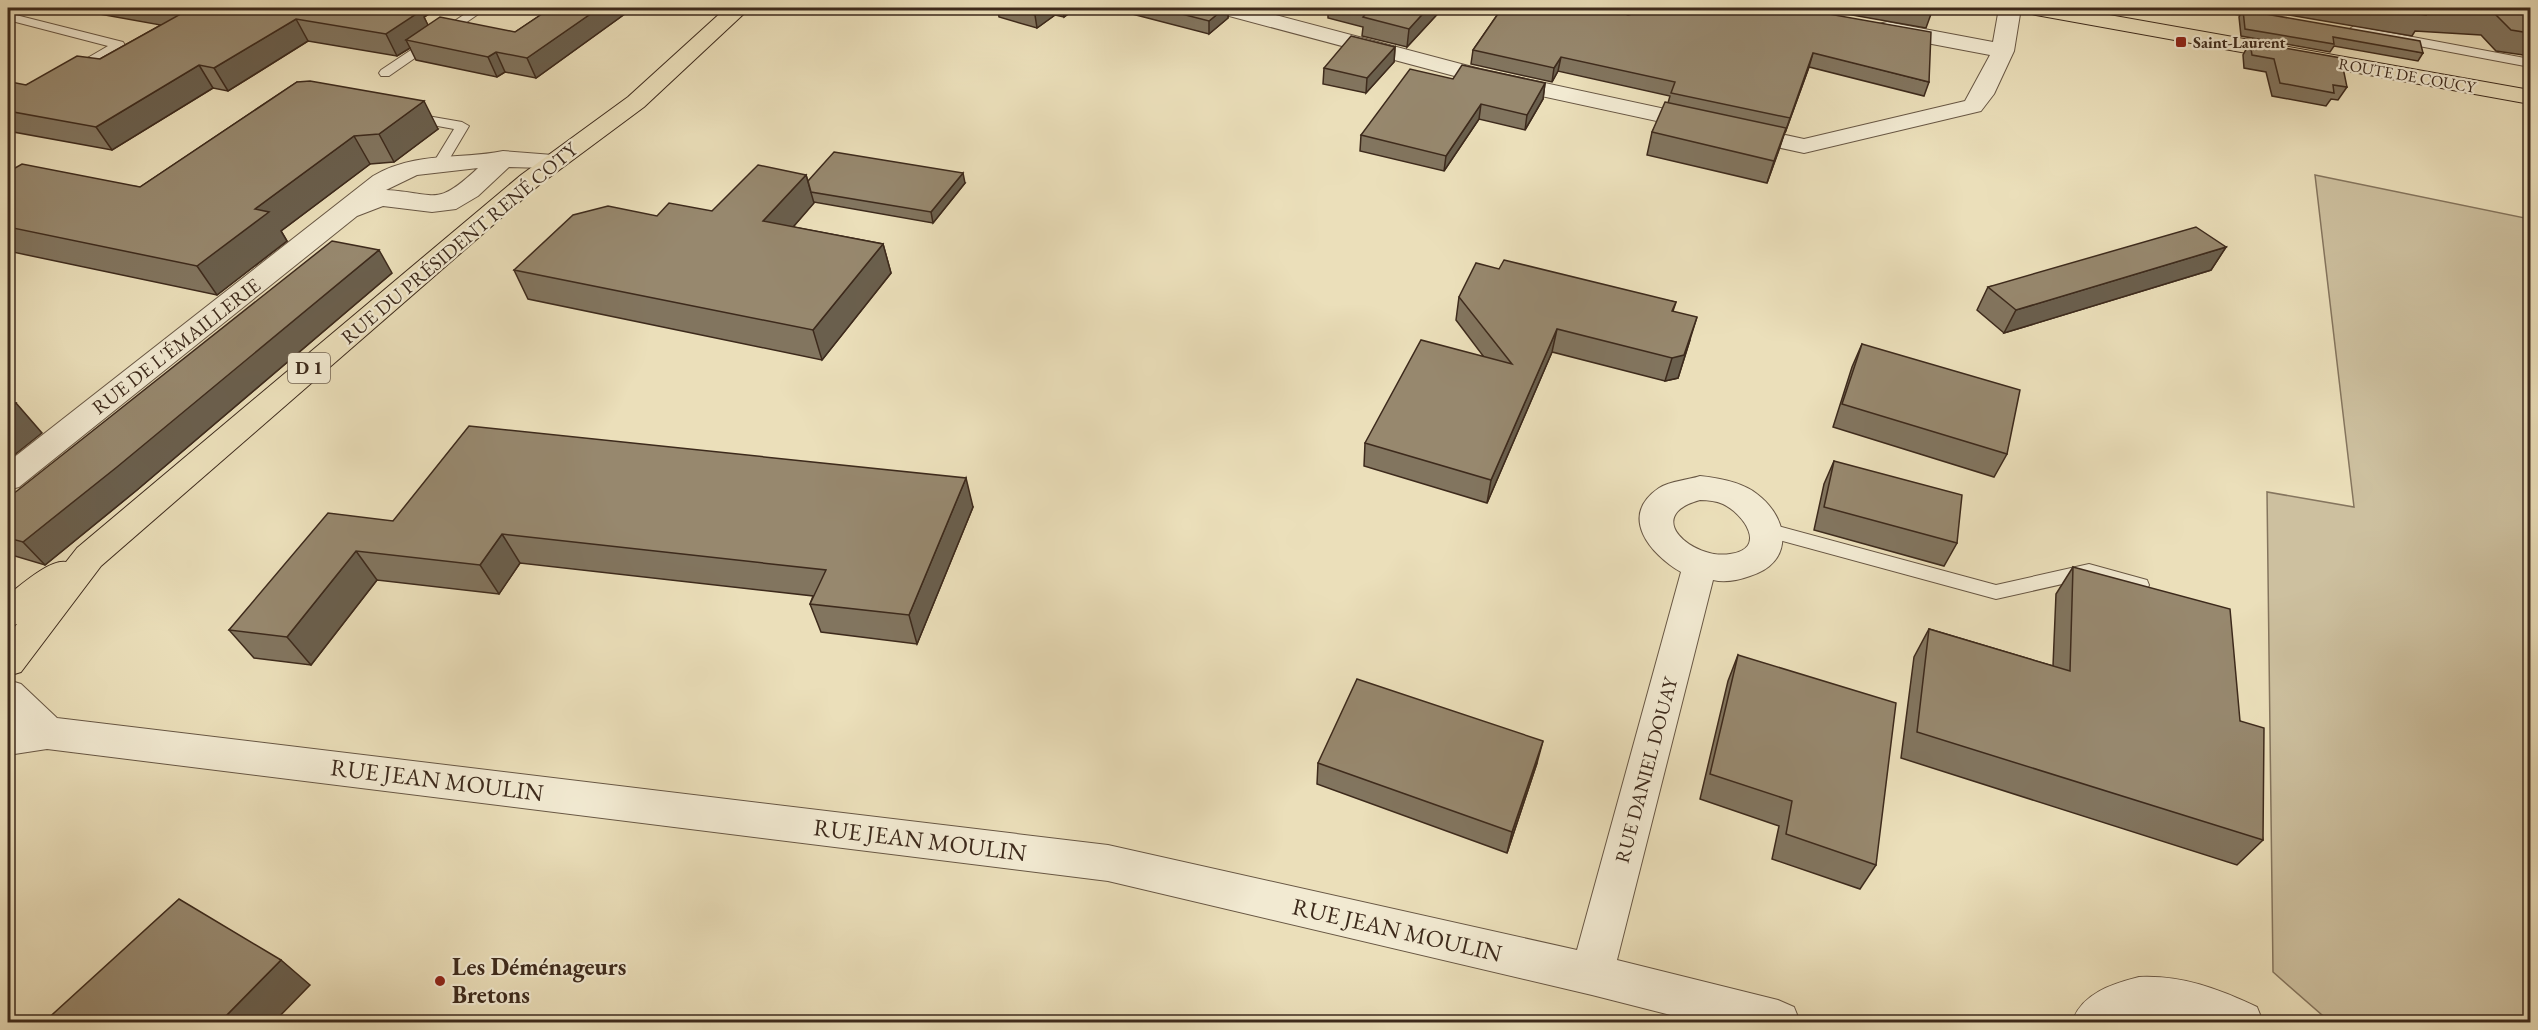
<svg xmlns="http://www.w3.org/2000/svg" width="2538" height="1030" viewBox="0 0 2538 1030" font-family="'EB Garamond',serif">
<rect width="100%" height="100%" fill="#ebdfba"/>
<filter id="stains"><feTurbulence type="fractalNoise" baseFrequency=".00333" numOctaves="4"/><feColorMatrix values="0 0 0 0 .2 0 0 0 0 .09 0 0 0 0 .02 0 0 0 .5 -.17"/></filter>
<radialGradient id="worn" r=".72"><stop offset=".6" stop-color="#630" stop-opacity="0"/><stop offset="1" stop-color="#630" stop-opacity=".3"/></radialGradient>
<polygon fill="#cdc09f" stroke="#85755e" stroke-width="1.5" points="2315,175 2530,219 2530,1022 2330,1022 2273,972 2267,492 2354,507"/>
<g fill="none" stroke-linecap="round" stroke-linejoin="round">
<g stroke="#685744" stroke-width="2">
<g id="lane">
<polygon points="474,8 487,8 389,76 381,76 379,73 381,70"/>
<path d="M2216 8C2231 6 2261 5 2273 15L2267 19 2222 12Z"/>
<polygon points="8,13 123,42 125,45 80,73 72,73 70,70 72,67 108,46 8,20"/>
<polygon points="2354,26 2530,59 2530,67 2350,33 2348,30"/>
<polygon points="410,113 462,122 469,126 444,168 434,168 432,165 454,129 405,120 403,117"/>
<polygon points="1767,523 1996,585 2089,564 2147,580 2149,585 2147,590 2140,592 2089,578 1996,599 1761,535 1758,530 1761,525"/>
</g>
</g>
<g stroke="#685744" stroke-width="2">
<g id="street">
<polygon points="1215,8 1249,8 1480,69 1804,139 1965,101 1990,55 1879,34 1876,29 1879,24 1887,22 1993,42 1999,8 2021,8 2014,51 1994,94 1981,111 1804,153 1477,82 1218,13"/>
<polygon points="1621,8 1643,8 1634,25 1626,27 1618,25 1615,20"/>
<path d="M503 151 553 155 557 160 553 165 544 168 509 167 478 196 456 209 432 212 383 206 357 216 19 487 8 490V462L373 176C416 151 458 160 503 151ZM478 168C435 208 438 193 386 190L417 175Z"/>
<path d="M1700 476C1719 478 1742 482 1757 494 1790 519 1794 563 1750 576 1739 580 1725 583 1713 580L1617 960 1778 1000 1794 1007 1800 1022H1698L1592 995 1108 881 47 749 8 755V723L12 722 8 718V680L21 684 57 718 1108 845 1577 950 1681 572C1650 554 1618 516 1659 488 1670 481 1688 480 1700 476ZM1700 500C1708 500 1716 501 1723 504 1744 514 1768 549 1730 554 1693 560 1641 516 1700 500Z"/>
<path d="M2139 977C2182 975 2219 989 2257 1007L2263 1022H2184L2157 1019 2129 1022H2072C2082 993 2112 984 2139 977Z"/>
</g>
</g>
<g stroke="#3d2a1c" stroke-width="2">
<g id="primary">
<path d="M726 8H750L644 107 539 185 101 566 21 672 8 676V636L17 624 8 627V595C21 585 50 559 66 562L77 548 521 175 628 97Z"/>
<polygon points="2025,8 2070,8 2530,90 2530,104 2036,15 2028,13"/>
</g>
</g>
<use href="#lane" fill="#f2ead2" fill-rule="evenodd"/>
<use href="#street" fill="#f2ead2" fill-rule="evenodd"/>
<use href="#primary" fill="#ebdfba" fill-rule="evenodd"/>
</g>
<g fill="#82755f" stroke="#3d2a1c" stroke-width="1.5">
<polygon points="66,8 438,8 424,17 428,26 515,32 551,8 633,8 536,78 505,72 497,77 416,60 410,48 397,56 308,41 228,91 213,88 112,150 8,131 8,84 26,85 100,59 161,25"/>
<polygon points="997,8 1076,8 1064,17 1055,15 1037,28 999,17"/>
<polygon points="1109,8 1228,8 1228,18 1209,34"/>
<polygon points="1328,8 1443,8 1407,47 1362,36 1363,27 1328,18"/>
<polygon points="1502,8 1619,8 1618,10 1619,12 1628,15 1637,13 1640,8 1929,82 1924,96 1809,67 1785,133 1785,132 1767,183 1647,155 1652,132 1668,103 1670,96 1558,71 1552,82 1471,64 1473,50"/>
<polygon points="1812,8 1932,8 1931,14 1926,28"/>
<polygon points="2248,8 2530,8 2530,56 2496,51 2481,35 2415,31 2412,36"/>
<polygon points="2243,10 2423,53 2418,61 2334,46 2330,52 2241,36 2239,17"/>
<polygon points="2250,42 2347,87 2338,100 2331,99 2326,106 2272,96 2266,72 2244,68 2243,55"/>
<polygon points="1395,47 1394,62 1366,93 1323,84 1324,68"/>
<polygon points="1453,79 1545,83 1543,99 1525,130 1479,119 1444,171 1360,151 1361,135"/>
<polygon points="297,82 438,129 394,162 370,164 281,231 287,241 217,295 8,251 8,172 140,187"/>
<polygon points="806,175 808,181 965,183 933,223 814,202 793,227 883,244 891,273 822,360 528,299 514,270 712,211"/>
<polygon points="2226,247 2211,270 2004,333 1977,310 1988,287"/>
<polygon points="1499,269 1676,302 1673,311 1690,340 1678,378 1665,381 1552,352 1487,503 1364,466 1365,443 1484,357 1456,320 1459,297"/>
<polygon points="392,273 137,490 45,565 8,554 8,498"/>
<polygon points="1862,344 2007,454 1994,477 1833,427 1852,367"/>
<polygon points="1834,461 1957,543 1944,566 1814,530 1824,484"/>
<polygon points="973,507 917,644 821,632 810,604 813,596 520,563 499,594 377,580 311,665 254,658 229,630 393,521"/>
<polygon points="2073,567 2240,721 2263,840 2237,865 1901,758 1914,657 1929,629 2053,666 2056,594"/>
<polygon points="1738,655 1876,865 1860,889 1772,859 1779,826 1700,799 1728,681"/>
<polygon points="1318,763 1537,763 1507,853 1317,784"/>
</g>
<g fill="#6a5f4d" stroke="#3d2a1c" stroke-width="1.5">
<polygon points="397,8 438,8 424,17 432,33 406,40 410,48 397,56 386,34"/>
<polygon points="599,8 633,8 536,78 527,58"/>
<polygon points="1046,8 1054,8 1055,15 1037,28 1035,15"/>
<polygon points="1063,8 1076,8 1064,17"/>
<polygon points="1225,8 1228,8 1228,18 1209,34 1209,21"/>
<polygon points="1428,8 1443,8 1407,47 1409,29"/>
<polygon points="296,19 308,41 228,91 214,68"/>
<polygon points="1395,47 1394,62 1366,93 1367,78"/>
<polygon points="496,52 505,72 497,77 488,57"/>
<polygon points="1813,53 1809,67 1785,133 1790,118"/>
<polygon points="1561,57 1558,71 1552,82 1554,68"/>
<polygon points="199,65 213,88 112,150 96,127"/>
<polygon points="1545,83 1543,99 1525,130 1527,115"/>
<polygon points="424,101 438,129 394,162 379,134"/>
<polygon points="1481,104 1479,119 1444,171 1446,156"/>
<polygon points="1786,128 1779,150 1767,183 1774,161"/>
<polygon points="354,136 370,164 281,231 287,241 217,295 197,266 255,209"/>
<polygon points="963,173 965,183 933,223 931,212"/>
<polygon points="806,175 814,203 773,250 763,221"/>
<polygon points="883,244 891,273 822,360 813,330"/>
<polygon points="2226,247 2211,270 2004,333 2016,310"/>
<polygon points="379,250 392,273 137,490 45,565 23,542"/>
<polygon points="1697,317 1678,378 1665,381 1672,358"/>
<polygon points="1557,329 1552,352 1487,503 1491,480"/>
<polygon points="16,403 42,433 8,460 8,410"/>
<polygon points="966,478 973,507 917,644 909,615"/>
<polygon points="502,534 520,563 499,594 480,565"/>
<polygon points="356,551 377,580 311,665 287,637"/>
<polygon points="1543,741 1537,763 1507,853 1512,832"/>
<polygon points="281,960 310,985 273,1023 219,1023"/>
</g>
<g fill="#97886e" stroke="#3d2a1c" stroke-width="1.5">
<polygon points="174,8 404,8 421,11 386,34 296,19 214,68 199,65 96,127 8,111 8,84 11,82 26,85 77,56 100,59 188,10"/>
<polygon points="551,8 599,8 527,58 496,52 488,57 406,40 440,17 515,32"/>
<polygon points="1008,8 1046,8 1035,15"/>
<polygon points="1158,8 1225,8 1209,21"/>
<polygon points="1358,8 1428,8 1409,29 1363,17 1369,10"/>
<polygon points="1502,8 1617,8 1619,12 1628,15 1637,13 1640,8 1795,8 1931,32 1929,82 1813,53 1790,118 1671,93 1675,82 1561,57 1554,68 1473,50"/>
<polygon points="1894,8 1932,8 1931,14"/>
<polygon points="2382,8 2530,8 2530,33 2511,30 2495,14 2425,10 2426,15"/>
<polygon points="2243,10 2420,41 2423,53 2333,37 2334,44 2245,29"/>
<polygon points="1351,36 1395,47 1367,78 1324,68"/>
<polygon points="2250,42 2341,58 2347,87 2333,85 2334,93 2280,83 2274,59 2252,55"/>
<polygon points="1462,65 1545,83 1527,115 1481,104 1446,156 1361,135 1410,69 1453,79"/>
<polygon points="310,81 424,101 379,134 354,136 255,209 269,212 197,266 8,227 8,172 22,164 140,187 297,82"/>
<polygon points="1665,102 1786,128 1774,161 1652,132"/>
<polygon points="834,152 963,173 931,212 811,192 808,181"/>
<polygon points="758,165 806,175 763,221 883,244 813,330 514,270 573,215 608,206 657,216 669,203 712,211"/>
<polygon points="2196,227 2226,247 2016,310 1988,287"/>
<polygon points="332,241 379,250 117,467 23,542 8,538 8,498"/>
<polygon points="1504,260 1676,302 1672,311 1697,317 1684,355 1672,358 1557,329 1491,480 1365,443 1421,340 1512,364 1459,297 1476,263 1499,269"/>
<polygon points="1862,344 2020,390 2007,454 1842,404"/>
<polygon points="8,401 16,403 8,410"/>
<polygon points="469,426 966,478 909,615 810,604 826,570 502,534 480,565 356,551 287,637 229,630 328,513 393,521"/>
<polygon points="1834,461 1962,495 1957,543 1824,507"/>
<polygon points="2073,567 2230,609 2240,721 2264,728 2263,840 1917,732 1929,629 2070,671"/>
<polygon points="1738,655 1896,703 1876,865 1786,834 1792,801 1710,774"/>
<polygon points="1357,679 1543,741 1512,832 1318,763"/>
<polygon points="179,899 281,960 219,1023 43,1023"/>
</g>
<g fill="#8f2418" stroke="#f2ead2" stroke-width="2">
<rect x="2175" y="36" width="12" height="12" rx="3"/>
<circle cx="440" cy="981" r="6"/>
</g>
<g text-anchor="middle" stroke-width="4.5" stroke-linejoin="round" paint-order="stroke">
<g font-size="16" font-weight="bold" fill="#3d2a1c" stroke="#f2ead2" text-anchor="start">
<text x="2193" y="48">Saint-Laurent</text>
</g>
<g font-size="16" fill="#3d2a1c" stroke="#f2ead2">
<text transform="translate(2407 75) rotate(10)" y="6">ROUTE DE COUCY</text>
</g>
<rect fill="#f2ead2" stroke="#736453" stroke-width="1.5" x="288" y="353" width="42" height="30" rx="4.5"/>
<g font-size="18" font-weight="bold" fill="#3d2a1c">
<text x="309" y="374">D 1</text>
</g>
<g font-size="20" fill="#3d2a1c" stroke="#f2ead2">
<text transform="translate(459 243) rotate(-40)" y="7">RUE DU PRÉSIDENT RENÉ COTY</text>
<text transform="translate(176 346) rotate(-38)" y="7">RUE DE L'ÉMAILLERIE</text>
<text transform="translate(1646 770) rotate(-75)" y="7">RUE DANIEL DOUAY</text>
</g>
<g font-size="24" fill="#3d2a1c" stroke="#f2ead2">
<text transform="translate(437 780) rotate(7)" y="8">RUE JEAN MOULIN</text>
<text transform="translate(920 840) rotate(7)" y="8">RUE JEAN MOULIN</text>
<text transform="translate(1397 930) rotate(13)" y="8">RUE JEAN MOULIN</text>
</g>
<g font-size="24" font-weight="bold" fill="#3d2a1c" stroke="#f2ead2" text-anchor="start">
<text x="452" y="975">Les Déménageurs<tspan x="452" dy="28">Bretons</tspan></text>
</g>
</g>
<rect width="2538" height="1030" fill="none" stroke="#ebdfba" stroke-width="30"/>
<rect x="9" y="9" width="2520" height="1012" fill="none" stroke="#3d2a1c" stroke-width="3"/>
<rect x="15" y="15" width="2508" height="1000" fill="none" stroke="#3d2a1c" stroke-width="1.5"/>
<rect width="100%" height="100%" filter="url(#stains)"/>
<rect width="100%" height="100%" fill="url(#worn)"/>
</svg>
